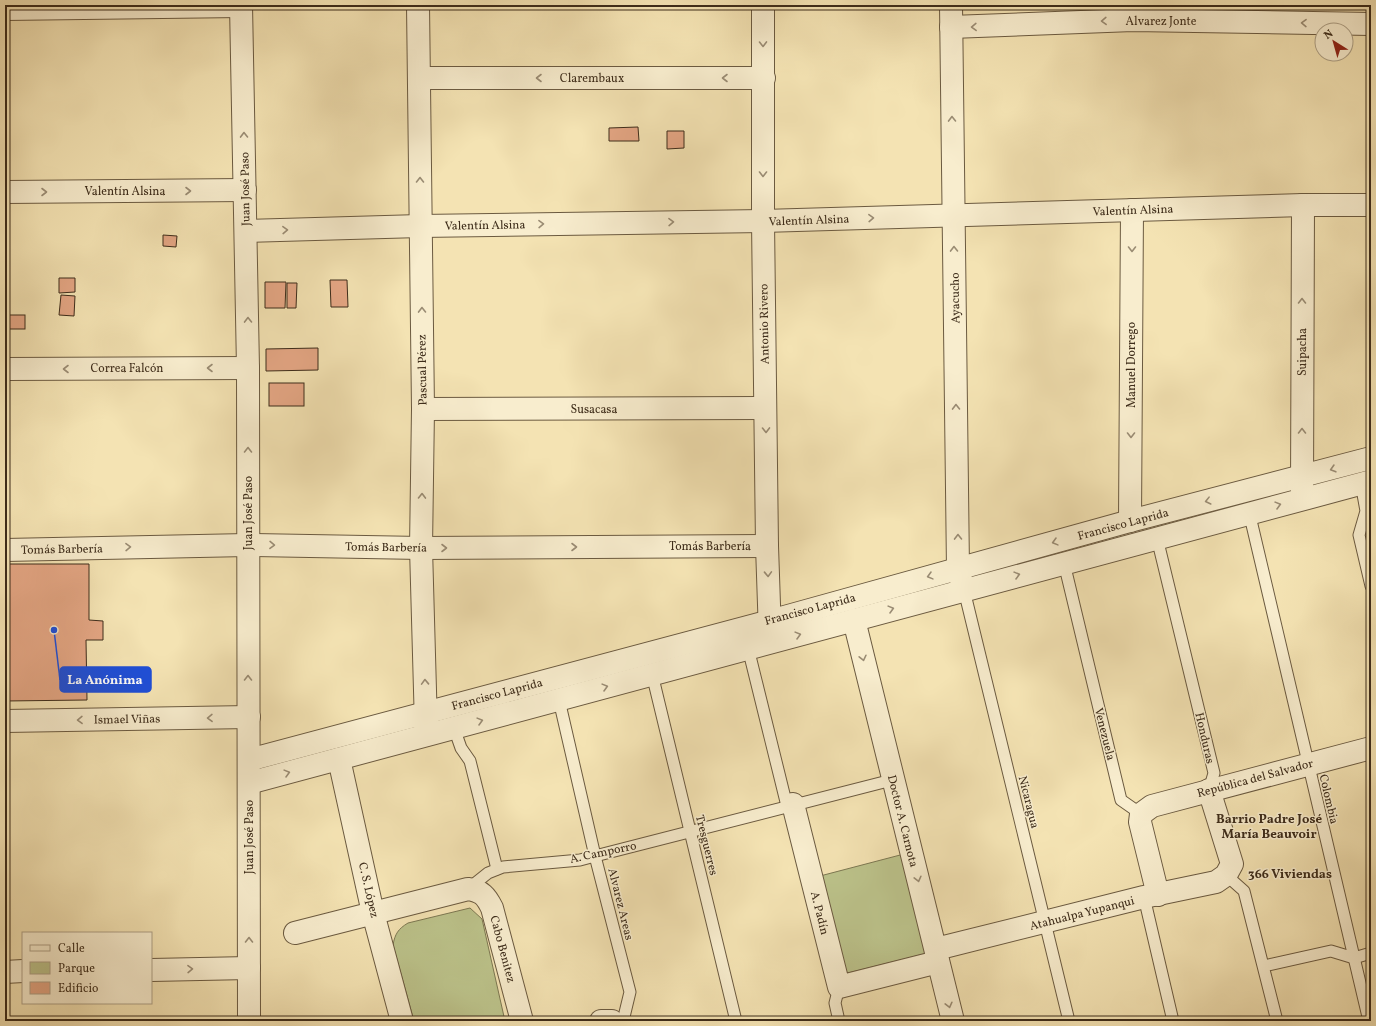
<svg xmlns="http://www.w3.org/2000/svg" width="1376" height="1026" viewBox="0 0 1376 1026" font-family="Vollkorn,serif">
<rect width="100%" height="100%" fill="#f4e3b3"/>
<filter id="stains"><feTurbulence type="fractalNoise" baseFrequency=".005" numOctaves="4"/><feColorMatrix values="0 0 0 0 .2 0 0 0 0 .09 0 0 0 0 .02 0 0 0 .5 -.17"/></filter>
<radialGradient id="worn" r=".72"><stop offset=".6" stop-color="#630" stop-opacity="0"/><stop offset="1" stop-color="#630" stop-opacity=".3"/></radialGradient>
<g fill="#bcc38b" stroke="#7c7852">
<polygon points="904,854 928,953 844,974 820,876"/>
<path d="M470 908 482 919 505 1021H414L393 945C395 934 398 929 408 923Z"/>
</g>
<g fill="#e4a684" stroke="#3d2c1a">
<polygon points="638,127 639,141 609,141 609,128"/>
<polygon points="667,131 684,131 684,148 667,149"/>
<polygon points="163,235 177,236 176,247 163,246"/>
<polygon points="59,278 75,278 75,292 59,293"/>
<polygon points="330,280 347,280 348,307 331,307"/>
<polygon points="265,282 286,282 285,308 265,308"/>
<polygon points="287,283 297,283 296,308 287,308"/>
<polygon points="61,295 75,296 74,316 59,315"/>
<rect x="5" y="315" width="20" height="14"/>
<polygon points="318,348 318,370 266,371 266,349"/>
<rect x="269" y="383" width="35" height="23"/>
<polygon points="5,564 89,564 89,620 103,621 103,640 86,640 87,700 5,701"/>
</g>
<g fill="none" stroke-linecap="round" stroke-linejoin="round">
<g stroke="#6b5a40" stroke-width="13">
<g id="service">
<polyline points="1361,483 1366,511 1359,535 1371,586"/>
<polyline points="1249,512 1369,1021"/>
<polyline points="1157,538 1214,773 1209,790"/>
<polyline points="1064,563 1121,800 1141,814"/>
<polyline points="964,590 1069,1021"/>
<polyline points="748,648 787,806"/>
<polyline points="652,674 736,1021"/>
<polyline points="559,700 595,856 630,992 623,1021"/>
<polyline points="454,728 461,748 470,761 497,869"/>
<polyline points="1226,875 1244,891 1277,1021"/>
<polyline points="468,889 488,873 503,867 580,860 595,856 892,780"/>
<polyline points="1144,897 1173,1021"/>
<polyline points="1264,966 1331,951 1354,958 1371,953"/>
<polyline points="839,987 835,1003 839,1021"/>
</g>
</g>
<g stroke="#6b5a40" stroke-width="24">
<g id="minor">
<polyline points="241,5 248,368 249,1021"/>
<polyline points="418,5 423,409 421,548 426,726"/>
<polyline points="763,5 763,221 767,546 770,634"/>
<polyline points="951,5 958,569 962,583"/>
<polyline points="5,9 241,6"/>
<polyline points="951,27 1133,20 1371,24"/>
<polyline points="420,78 764,78"/>
<polyline points="5,192 245,190"/>
<polyline points="246,231 420,226 763,221 1303,205 1371,205"/>
<polyline points="5,369 248,368"/>
<polyline points="423,409 765,408"/>
<polyline points="1302,491 1303,205"/>
<polyline points="1130,521 1132,210"/>
<polyline points="5,550 247,545 421,548 767,546"/>
<polyline points="854,620 953,1021"/>
<polyline points="5,721 249,717"/>
<polyline points="339,759 373,913 402,1021"/>
<polyline points="249,760 770,621 1130,521 1371,458"/>
<polyline points="249,783 1371,481"/>
<polyline points="793,804 839,987 938,962"/>
<polyline points="1158,895 1140,822 1141,814 1152,806 1371,748"/>
<path d="M295 933 468 889C482 891 486 896 492 908L522 1021"/>
<polyline points="936,949 1144,897 1216,882 1226,875 1232,864 1209,790"/>
<polyline points="151,970 249,968"/>
<polyline points="5,972 23,971"/>
<polyline points="601,1021 612,1021"/>
</g>
</g>
<use href="#service" stroke="#f8edce" stroke-width="11"/>
<use href="#minor" stroke="#f8edce" stroke-width="22"/>
</g>
<defs><path id="oneway-chevron" d="M-2-3.5L2.5 0L-2 3.5" fill="none" stroke-width="1.6" stroke-linecap="round" stroke-linejoin="round"/></defs>
<g stroke="#9a8c74">
<use href="#oneway-chevron" transform="translate(1104 21) rotate(178)"/>
<use href="#oneway-chevron" transform="translate(1304 23) rotate(-179)"/>
<use href="#oneway-chevron" transform="translate(974 27) rotate(178)"/>
<use href="#oneway-chevron" transform="translate(763 44) rotate(89)"/>
<use href="#oneway-chevron" transform="translate(539 78) rotate(180)"/>
<use href="#oneway-chevron" transform="translate(725 78) rotate(180)"/>
<use href="#oneway-chevron" transform="translate(952 119) rotate(-91)"/>
<use href="#oneway-chevron" transform="translate(244 135) rotate(-91)"/>
<use href="#oneway-chevron" transform="translate(763 174) rotate(90)"/>
<use href="#oneway-chevron" transform="translate(420 180) rotate(-90)"/>
<use href="#oneway-chevron" transform="translate(188 191)"/>
<use href="#oneway-chevron" transform="translate(44 192)"/>
<use href="#oneway-chevron" transform="translate(871 218) rotate(-2)"/>
<use href="#oneway-chevron" transform="translate(671 222) rotate(-1)"/>
<use href="#oneway-chevron" transform="translate(541 224) rotate(-1)"/>
<use href="#oneway-chevron" transform="translate(285 230) rotate(-2)"/>
<use href="#oneway-chevron" transform="translate(954 249) rotate(-91)"/>
<use href="#oneway-chevron" transform="translate(1132 249) rotate(90)"/>
<use href="#oneway-chevron" transform="translate(1302 301) rotate(-90)"/>
<use href="#oneway-chevron" transform="translate(422 310) rotate(-91)"/>
<use href="#oneway-chevron" transform="translate(248 320) rotate(-91)"/>
<use href="#oneway-chevron" transform="translate(210 368) rotate(180)"/>
<use href="#oneway-chevron" transform="translate(66 369) rotate(180)"/>
<use href="#oneway-chevron" transform="translate(956 407) rotate(-91)"/>
<use href="#oneway-chevron" transform="translate(766 430) rotate(89)"/>
<use href="#oneway-chevron" transform="translate(1302 431) rotate(-90)"/>
<use href="#oneway-chevron" transform="translate(1131 435) rotate(90)"/>
<use href="#oneway-chevron" transform="translate(248 450) rotate(-90)"/>
<use href="#oneway-chevron" transform="translate(1333 469) rotate(164)"/>
<use href="#oneway-chevron" transform="translate(422 496) rotate(-89)"/>
<use href="#oneway-chevron" transform="translate(1208 501) rotate(166)"/>
<use href="#oneway-chevron" transform="translate(1278 505) rotate(-15)"/>
<use href="#oneway-chevron" transform="translate(958 537) rotate(-91)"/>
<use href="#oneway-chevron" transform="translate(1055 542) rotate(165)"/>
<use href="#oneway-chevron" transform="translate(272 545) rotate(1)"/>
<use href="#oneway-chevron" transform="translate(128 547) rotate(-1)"/>
<use href="#oneway-chevron" transform="translate(574 547)"/>
<use href="#oneway-chevron" transform="translate(444 548)"/>
<use href="#oneway-chevron" transform="translate(768 574) rotate(88)"/>
<use href="#oneway-chevron" transform="translate(1017 575) rotate(-15)"/>
<use href="#oneway-chevron" transform="translate(930 576) rotate(165)"/>
<use href="#oneway-chevron" transform="translate(891 609) rotate(-15)"/>
<use href="#oneway-chevron" transform="translate(798 635) rotate(-15)"/>
<use href="#oneway-chevron" transform="translate(863 658) rotate(77)"/>
<use href="#oneway-chevron" transform="translate(248 678) rotate(-90)"/>
<use href="#oneway-chevron" transform="translate(425 682) rotate(-92)"/>
<use href="#oneway-chevron" transform="translate(605 687) rotate(-15)"/>
<use href="#oneway-chevron" transform="translate(210 718) rotate(179)"/>
<use href="#oneway-chevron" transform="translate(80 720) rotate(179)"/>
<use href="#oneway-chevron" transform="translate(480 721) rotate(-15)"/>
<use href="#oneway-chevron" transform="translate(287 773) rotate(-15)"/>
<use href="#oneway-chevron" transform="translate(918 879) rotate(76)"/>
<use href="#oneway-chevron" transform="translate(249 940) rotate(-90)"/>
<use href="#oneway-chevron" transform="translate(190 969) rotate(-1)"/>
<use href="#oneway-chevron" transform="translate(949 1005) rotate(76)"/>
</g>
<g text-anchor="middle" stroke-width="3" stroke-linejoin="round" paint-order="stroke">
<g font-size="12" fill="#3d2c1a" stroke="#f8edce">
<text x="1161" y="25">Alvarez Jonte</text>
<text x="592" y="82">Clarembaux</text>
<text transform="translate(245 189) rotate(-91)" y="4">Juan José Paso</text>
<text x="125" y="195">Valentín Alsina</text>
<text transform="translate(1133 210) rotate(-2)" y="4">Valentín Alsina</text>
<text transform="translate(809 220) rotate(-2)" y="4">Valentín Alsina</text>
<text transform="translate(485 225) rotate(-1)" y="4">Valentín Alsina</text>
<text transform="translate(955 298) rotate(-91)" y="4">Ayacucho</text>
<text transform="translate(764 324) rotate(-91)" y="4">Antonio Rivero</text>
<text transform="translate(1302 352) rotate(-90)" y="4">Suipacha</text>
<text transform="translate(1131 365) rotate(-90)" y="4">Manuel Dorrego</text>
<text x="127" y="372">Correa Falcón</text>
<text transform="translate(422 370) rotate(-91)" y="4">Pascual Pérez</text>
<text x="594" y="413">Susacasa</text>
<text transform="translate(248 513) rotate(-90)" y="4">Juan José Paso</text>
<text transform="translate(1123 524) rotate(-15)" y="4">Francisco Laprida</text>
<text x="710" y="550">Tomás Barbería</text>
<text transform="translate(386 547) rotate(1)" y="4">Tomás Barbería</text>
<text transform="translate(62 549) rotate(-1)" y="4">Tomás Barbería</text>
<text transform="translate(810 609) rotate(-15)" y="4">Francisco Laprida</text>
<text transform="translate(497 694) rotate(-15)" y="4">Francisco Laprida</text>
<text transform="translate(127 719) rotate(-1)" y="4">Ismael Viñas</text>
<text transform="translate(1105 734) rotate(76)" y="4">Venezuela</text>
<text transform="translate(1205 738) rotate(77)" y="4">Honduras</text>
<text transform="translate(1255 778) rotate(-15)" y="4">República del Salvador</text>
<text transform="translate(1329 799) rotate(77)" y="4">Colombia</text>
<text transform="translate(1029 802) rotate(76)" y="4">Nicaragua</text>
<text transform="translate(903 821) rotate(76)" y="4">Doctor A. Carnota</text>
<text transform="translate(249 837) rotate(-90)" y="4">Juan José Paso</text>
<text transform="translate(707 845) rotate(76)" y="4">Tresguerres</text>
<text transform="translate(603 852) rotate(-12)" y="4">A. Camporro</text>
<text transform="translate(369 890) rotate(77)" y="4">C. S. López</text>
<text transform="translate(621 904) rotate(76)" y="4">Alvarez Areas</text>
<text transform="translate(820 913) rotate(76)" y="4">A. Padín</text>
<text transform="translate(1082 913) rotate(-14)" y="4">Atahualpa Yupanqui</text>
<text transform="translate(503 949) rotate(75)" y="4">Cabo Benitez</text>
</g>
<g font-size="13" font-weight="bold" fill="#3d2c1a" stroke="#f8edce">
<text x="1269" y="823">Barrio Padre José<tspan x="1269" dy="15">María Beauvoir</tspan></text>
<text x="1290" y="878">366 Viviendas</text>
</g>
</g>
<path fill="none" stroke="#1d4ed8" stroke-width="1.5" d="M54 630L60 680"/>
<circle fill="#1d4ed8" stroke="#f8edce" stroke-width="1.5" cx="54" cy="630" r="4"/>
<rect fill="#1d4ed8" stroke="#1d4ed8" stroke-width="1.5" x="60" y="667" width="91" height="25" rx="4"/>
<g font-size="13" text-anchor="middle" font-weight="bold" fill="#fff">
<text x="105" y="684">La Anónima</text>
</g>
<rect width="1376" height="1026" fill="none" stroke="#f4e3b3" stroke-width="20"/>
<rect x="6" y="6" width="1364" height="1014" fill="none" stroke="#3d2c1a" stroke-width="2"/>
<rect x="10" y="10" width="1356" height="1006" fill="none" stroke="#3d2c1a"/>
<rect x="22" y="932" width="130" height="72" fill="#f8edce" stroke="#ada086"/>
<rect x="30" y="945" width="20" height="6" fill="#f8edce" stroke="#ada086"/>
<text x="58" y="952" font-size="12" fill="#3d2c1a">Calle</text>
<rect x="30" y="962" width="20" height="12" fill="#bcc38b" stroke="#ada086"/>
<text x="58" y="972" font-size="12" fill="#3d2c1a">Parque</text>
<rect x="30" y="982" width="20" height="12" fill="#e4a684" stroke="#ada086"/>
<text x="58" y="992" font-size="12" fill="#3d2c1a">Edificio</text>
<g transform="translate(1334 42) rotate(323)"><circle r="19" fill="#f8edce" stroke="#ada086"/>
<path d="M0-3L7 15L0 10L-7 15Z" fill="#8f2418"/>
<text y="-6" font-size="11" font-weight="bold" text-anchor="middle" fill="#3d2c1a">N</text>
</g>
<rect width="100%" height="100%" filter="url(#stains)"/>
<rect width="100%" height="100%" fill="url(#worn)"/>
</svg>
